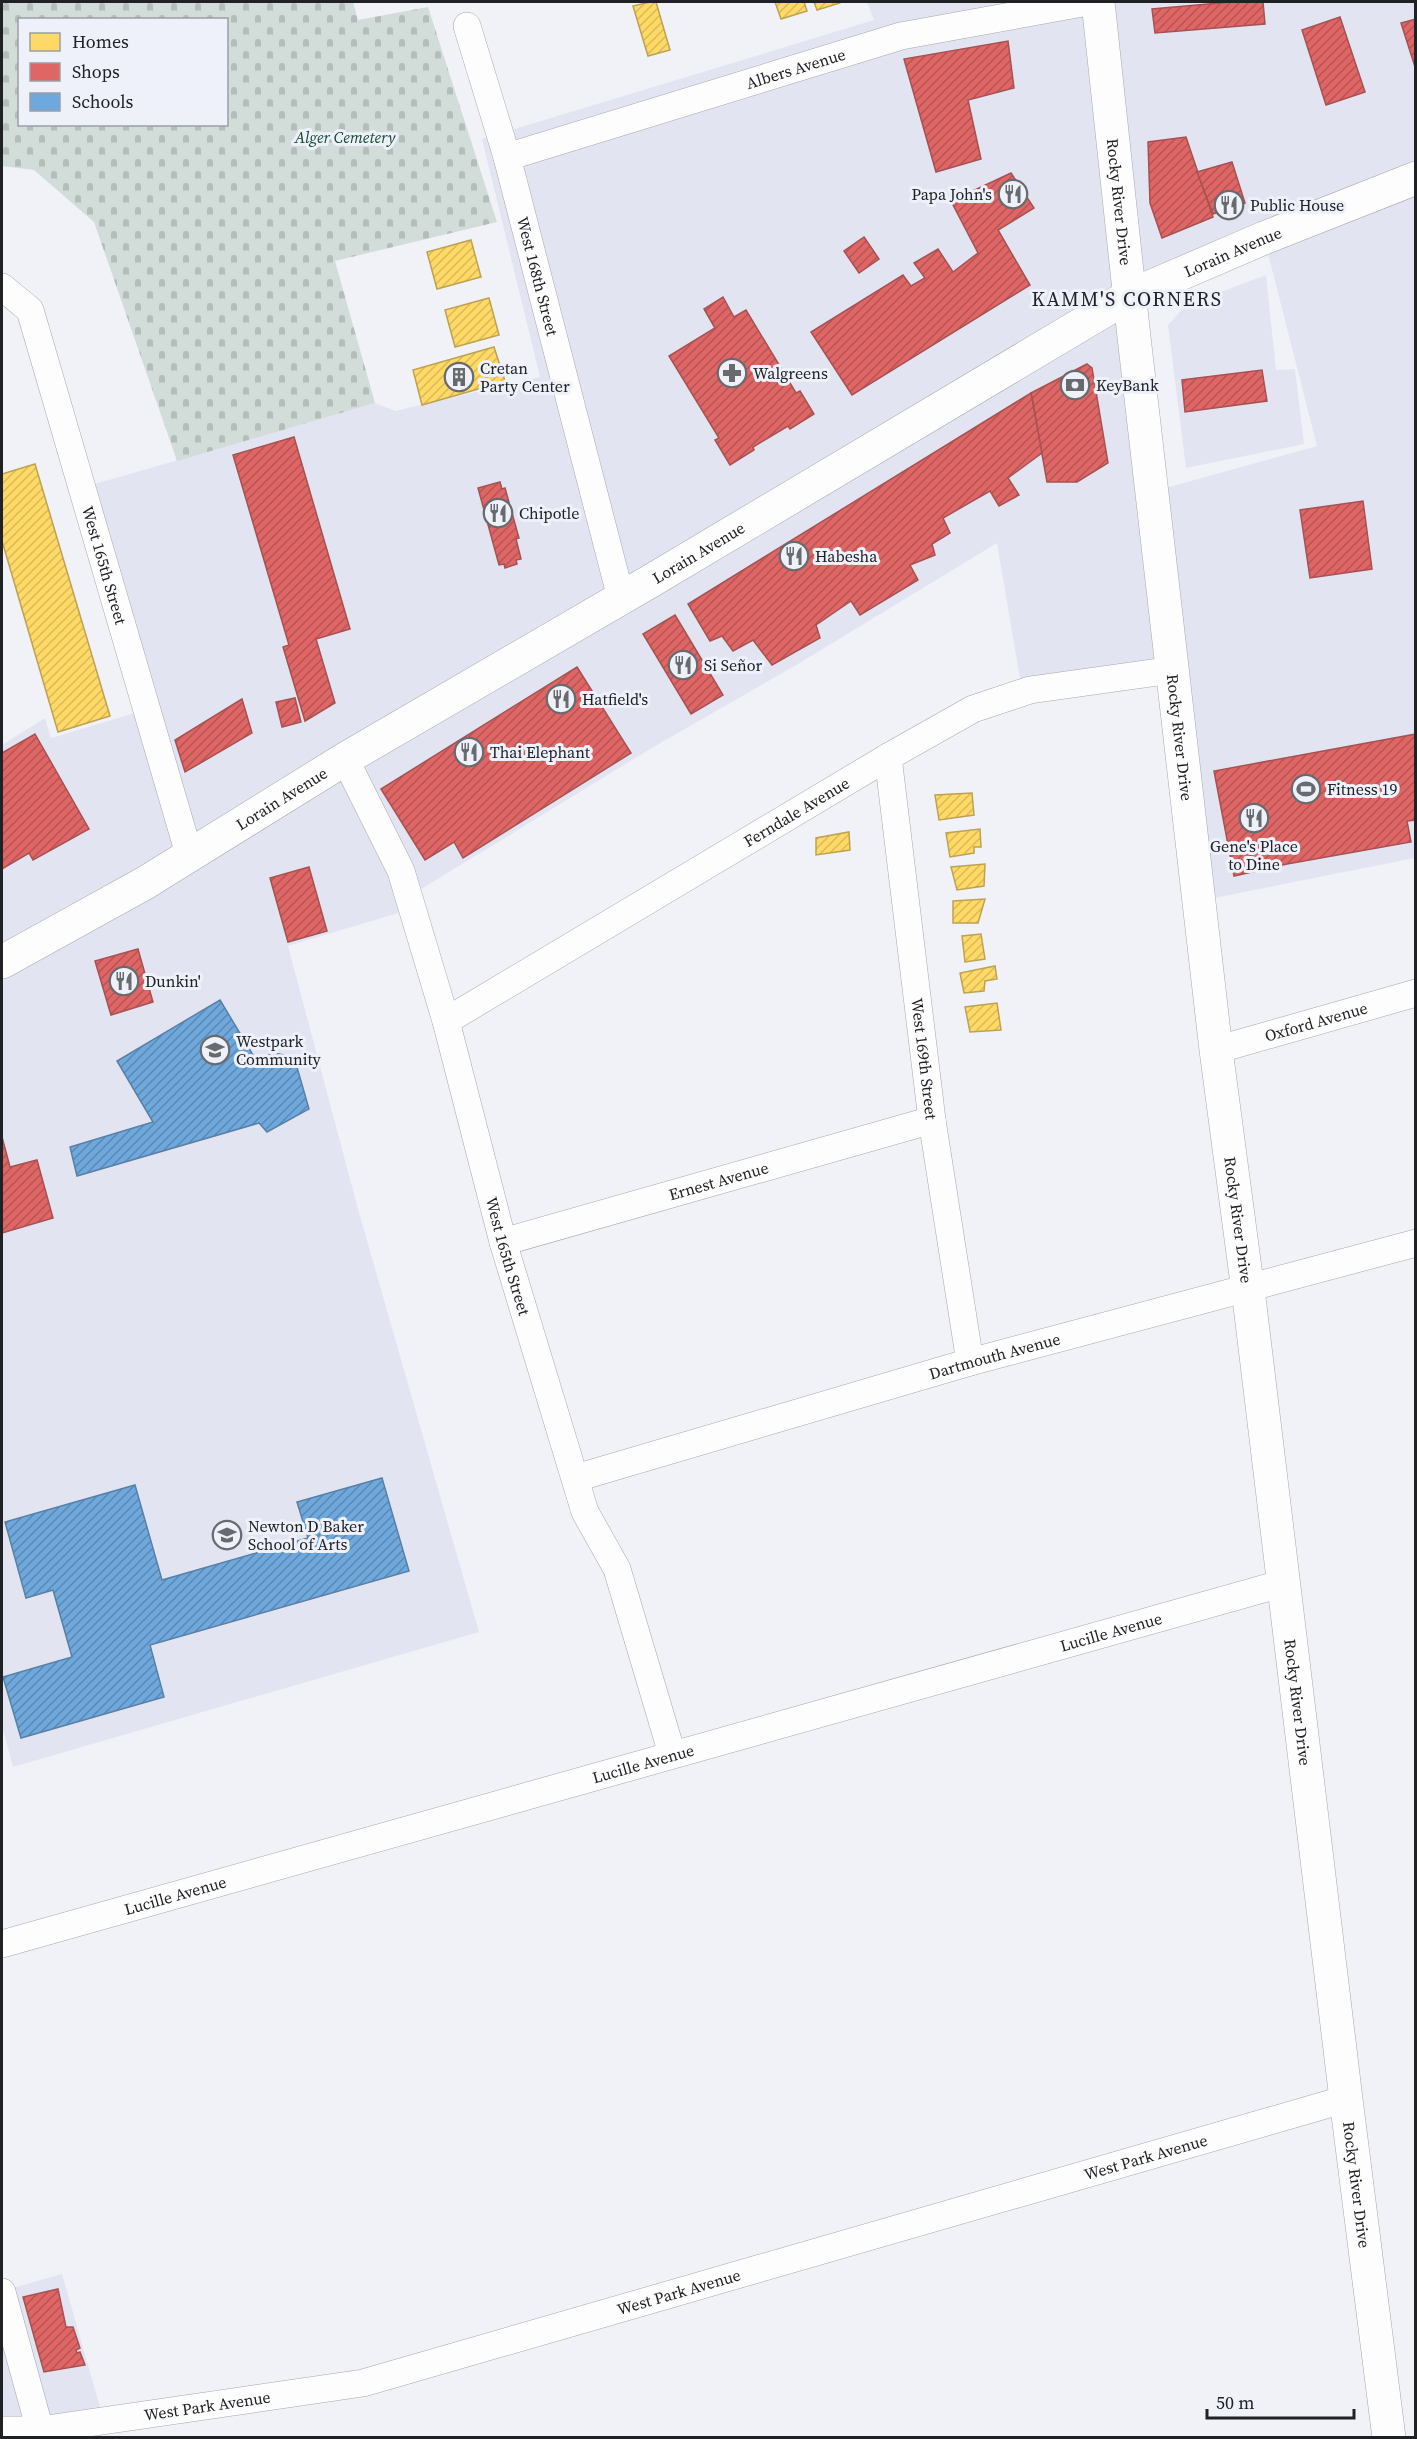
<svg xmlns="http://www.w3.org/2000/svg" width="1417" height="2439" viewBox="0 0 1417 2439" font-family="'Source Serif 4',serif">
<defs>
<pattern id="cemetery-stones" width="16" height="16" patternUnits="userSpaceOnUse" patternTransform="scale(1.5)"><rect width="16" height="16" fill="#d2ddd9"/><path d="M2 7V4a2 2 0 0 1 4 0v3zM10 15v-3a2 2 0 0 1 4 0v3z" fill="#b4bdba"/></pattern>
<pattern id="homes-hatch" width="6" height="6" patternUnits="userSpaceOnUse" patternTransform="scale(1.5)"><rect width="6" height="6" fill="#ffd966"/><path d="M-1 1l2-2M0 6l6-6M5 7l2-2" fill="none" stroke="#daba58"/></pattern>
<pattern id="shops-hatch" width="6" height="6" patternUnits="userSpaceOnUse" patternTransform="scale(1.5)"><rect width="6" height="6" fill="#e06666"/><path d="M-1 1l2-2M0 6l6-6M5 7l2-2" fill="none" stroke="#b55454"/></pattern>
<pattern id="schools-hatch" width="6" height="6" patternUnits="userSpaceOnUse" patternTransform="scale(1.5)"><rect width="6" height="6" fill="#6fa8dc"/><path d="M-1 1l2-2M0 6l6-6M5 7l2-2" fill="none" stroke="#5b88b2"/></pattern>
</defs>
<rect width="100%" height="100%" fill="#f1f2f7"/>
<g fill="#e2e5f1">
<polygon points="867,2 1415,2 1415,173 1122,293 1166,665 1021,685 997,543 798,664 650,749 413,894 405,911 288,946 358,1209 479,1632 13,1767 2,1726 2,745 45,718 51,738 152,708 88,486 375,403 395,411 540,377 482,139 874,20"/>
<polygon points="1415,180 1415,858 1199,901 1151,492 1317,446 1264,238"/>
<polygon points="1266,275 1276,370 1295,369 1304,444 1186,468 1168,325 1186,305"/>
<polygon points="62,2274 102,2414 2,2436 2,2291"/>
</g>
<path fill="url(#cemetery-stones)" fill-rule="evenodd" d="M2 2H353L358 20 428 7 497 222 335 261 375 403 177 461 94 222 34 170 2 166ZM20 20H226V124H20Z"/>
<g fill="url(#homes-hatch)" stroke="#bca252" stroke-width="1.5">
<polygon points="650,2 656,2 670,50 648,56 633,6"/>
<polygon points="775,2 804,2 807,11 781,19"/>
<polygon points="814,2 840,2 840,3 817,10"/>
<polygon points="471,240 481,277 437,289 427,252"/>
<polygon points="489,298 499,335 455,347 445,310"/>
<polygon points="494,347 506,384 490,389 489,386 422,405 413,370"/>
<polygon points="35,464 110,716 58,732 2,541 2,474"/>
<polygon points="972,793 974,815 939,820 935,795"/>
<polygon points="980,829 981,847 974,847 974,853 950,857 946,833"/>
<polygon points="849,832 850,850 816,855 816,838"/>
<polygon points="985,864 984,886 957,890 951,867"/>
<polygon points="985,899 978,923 953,923 953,901"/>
<polygon points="981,934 985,959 965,962 962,936"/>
<polygon points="995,966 997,979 985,981 984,991 964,993 960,973"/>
<polygon points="997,1003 1001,1030 970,1032 965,1007"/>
</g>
<g fill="url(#shops-hatch)" stroke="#a65152" stroke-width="1.5">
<polygon points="1231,2 1263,2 1265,24 1155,33 1152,9"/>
<polygon points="1340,17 1365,92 1326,105 1302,30"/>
<polygon points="1416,19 1416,70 1401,23"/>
<polygon points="1008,41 1014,88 968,100 981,159 936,172 904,59"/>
<polygon points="1186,137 1213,217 1162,238 1150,203 1148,142"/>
<polygon points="1232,162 1245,203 1213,214 1197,172"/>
<polygon points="1011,173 1034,208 998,230 1030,285 852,395 811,332 903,275 911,286 925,278 914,263 938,249 953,272 978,253 951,201"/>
<polygon points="864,237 879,259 859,273 844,251"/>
<polygon points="723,297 734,317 746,310 796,393 800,391 814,414 790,429 788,426 753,447 754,450 730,465 715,440 719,438 669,356 715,328 704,309"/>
<polygon points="1087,364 1092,368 1108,463 1077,482 1047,482 1031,393"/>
<polygon points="1262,370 1267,401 1185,412 1182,380"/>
<polygon points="1031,393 1042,453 1008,478 1019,495 999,506 990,491 943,518 950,533 932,544 935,555 910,565 918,580 860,615 851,601 816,625 820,638 772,665 753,640 733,651 722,636 710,641 688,604"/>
<polygon points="294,437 350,629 316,639 335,703 305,721 283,647 289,645 233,455"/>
<polygon points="500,482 502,489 505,488 519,538 516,539 521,559 516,560 517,564 505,568 504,564 499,565 478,488"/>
<polygon points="1363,501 1372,569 1310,578 1300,510"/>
<polygon points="675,615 723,695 691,714 643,634"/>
<polygon points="577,667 631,753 463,858 454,842 425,860 381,789"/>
<polygon points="295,698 301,722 282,727 276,702"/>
<polygon points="242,699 252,733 185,772 175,740"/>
<polygon points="35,734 89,829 33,860 29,853 2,869 2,753"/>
<polygon points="1416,734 1416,820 1407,821 1411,842 1287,864 1234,876 1214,771"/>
<polygon points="309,867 327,931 288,942 270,878"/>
<polygon points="138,949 153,1002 111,1015 95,961"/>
<polygon points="2,1137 10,1167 37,1160 53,1218 2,1233"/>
<polygon points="58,2289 66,2327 73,2327 80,2348 76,2350 77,2353 80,2352 85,2365 44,2372 23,2297"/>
</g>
<g fill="url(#schools-hatch)" stroke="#5780a5" stroke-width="1.5">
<polygon points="220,1000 256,1060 274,1053 294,1057 309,1109 267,1132 259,1123 77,1176 70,1147 153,1122 117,1061"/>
<polygon points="382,1478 409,1571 150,1645 164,1697 21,1738 3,1677 72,1657 53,1590 26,1598 5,1522 135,1485 162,1580 308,1538 297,1502"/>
</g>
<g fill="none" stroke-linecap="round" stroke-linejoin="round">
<g stroke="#a6a7ab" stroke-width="28">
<g id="minor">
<path id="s1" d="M467 26 507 157 621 598"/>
<path id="s2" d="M507 157 901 36 1088 2"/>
<path id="s3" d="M2 287 30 310 189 854"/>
<path id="s4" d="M888 757 932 1120 970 1362"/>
<path id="s5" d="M345 759 401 871 446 1021 503 1242 585 1512 617 1569 672 1754"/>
<path id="s6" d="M446 1021 888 757 973 709 1030 690 1173 670"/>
<path id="s7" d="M1216 1050 1416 993"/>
<path id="s8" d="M503 1242 932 1120"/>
<path id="s9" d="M576 1478 970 1362 1416 1243"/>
<path id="s10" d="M2 1944 1284 1583"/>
<polyline points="2,2292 40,2430"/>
<path id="s11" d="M2 2430H40L363 2383 1346 2099"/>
</g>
</g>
<g stroke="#a6a7ab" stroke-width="34">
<g id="major">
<path id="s12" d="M1098 2 1134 337 1216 1050 1250 1306 1346 2099 1389 2438"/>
<path id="s13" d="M2 962 145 883 345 759 649 582 1129 296 1264 238 1416 178"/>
</g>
</g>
<use href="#minor" stroke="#fdfdfe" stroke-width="27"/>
<use href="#major" stroke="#fdfdfe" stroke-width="33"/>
</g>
<defs>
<g id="restaurant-ring" transform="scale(1.5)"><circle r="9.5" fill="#eef1fa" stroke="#696a6e" stroke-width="1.5"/><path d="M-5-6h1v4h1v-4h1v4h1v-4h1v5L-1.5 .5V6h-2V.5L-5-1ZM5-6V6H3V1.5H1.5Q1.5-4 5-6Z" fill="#696a6e"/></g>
<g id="pharmacy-ring" transform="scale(1.5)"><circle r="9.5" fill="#eef1fa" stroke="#696a6e" stroke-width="1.5"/><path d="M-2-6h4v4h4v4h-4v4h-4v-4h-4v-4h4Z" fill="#696a6e"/></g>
<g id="building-ring" transform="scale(1.5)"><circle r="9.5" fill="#eef1fa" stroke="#696a6e" stroke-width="1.5"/><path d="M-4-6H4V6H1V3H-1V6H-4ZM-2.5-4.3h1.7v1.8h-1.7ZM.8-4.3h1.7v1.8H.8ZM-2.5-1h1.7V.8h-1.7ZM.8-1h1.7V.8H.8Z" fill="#696a6e"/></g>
<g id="bank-ring" transform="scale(1.5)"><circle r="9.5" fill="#eef1fa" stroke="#696a6e" stroke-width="1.5"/><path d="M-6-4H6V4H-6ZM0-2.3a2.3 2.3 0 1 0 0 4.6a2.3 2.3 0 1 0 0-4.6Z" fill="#696a6e"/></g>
<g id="stadium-ring" transform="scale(1.5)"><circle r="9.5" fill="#eef1fa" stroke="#696a6e" stroke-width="1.5"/><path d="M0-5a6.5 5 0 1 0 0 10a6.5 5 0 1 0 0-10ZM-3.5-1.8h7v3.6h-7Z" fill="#696a6e"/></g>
<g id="school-ring" transform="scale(1.5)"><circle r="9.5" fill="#eef1fa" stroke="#696a6e" stroke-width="1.5"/><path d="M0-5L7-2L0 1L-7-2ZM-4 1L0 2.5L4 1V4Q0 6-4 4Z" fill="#696a6e"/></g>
</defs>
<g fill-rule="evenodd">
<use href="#restaurant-ring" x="1013" y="194"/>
<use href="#restaurant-ring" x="1229" y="205"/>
<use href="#pharmacy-ring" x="732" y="373"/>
<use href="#building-ring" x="459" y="377"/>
<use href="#bank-ring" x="1075" y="385"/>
<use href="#restaurant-ring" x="498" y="513"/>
<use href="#restaurant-ring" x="794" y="556"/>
<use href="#restaurant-ring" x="683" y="665"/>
<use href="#restaurant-ring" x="561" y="699"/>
<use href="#restaurant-ring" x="469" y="752"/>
<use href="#stadium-ring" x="1306" y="789"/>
<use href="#restaurant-ring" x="1254" y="818"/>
<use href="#restaurant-ring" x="124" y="981"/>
<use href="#school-ring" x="215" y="1050"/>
<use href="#school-ring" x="227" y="1535"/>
</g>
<g text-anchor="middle" stroke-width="6" stroke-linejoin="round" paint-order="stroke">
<g font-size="16" fill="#202125" stroke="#eef1fa">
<text dy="6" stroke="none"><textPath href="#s2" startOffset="302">Albers Avenue</textPath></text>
<text dy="6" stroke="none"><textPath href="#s12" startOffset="201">Rocky River Drive</textPath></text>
<text dy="6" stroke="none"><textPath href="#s13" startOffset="1422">Lorain Avenue</textPath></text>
<text dy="6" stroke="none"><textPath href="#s1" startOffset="260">West 168th Street</textPath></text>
<text dy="6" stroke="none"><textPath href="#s13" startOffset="808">Lorain Avenue</textPath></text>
<text dy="6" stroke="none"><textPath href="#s3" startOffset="302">West 165th Street</textPath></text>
<text dy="6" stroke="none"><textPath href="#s12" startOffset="740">Rocky River Drive</textPath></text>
<text dy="6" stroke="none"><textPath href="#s13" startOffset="324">Lorain Avenue</textPath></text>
<text dy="6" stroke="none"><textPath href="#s6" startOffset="408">Ferndale Avenue</textPath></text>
<text dy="6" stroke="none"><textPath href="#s7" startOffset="104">Oxford Avenue</textPath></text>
<text dy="6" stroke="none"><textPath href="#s4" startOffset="304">West 169th Street</textPath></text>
<text dy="6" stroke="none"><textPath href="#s8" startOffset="224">Ernest Avenue</textPath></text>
<text dy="6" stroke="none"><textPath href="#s12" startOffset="1226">Rocky River Drive</textPath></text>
<text dy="6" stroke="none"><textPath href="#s5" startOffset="525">West 165th Street</textPath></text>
<text dy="6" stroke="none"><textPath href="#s9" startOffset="436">Dartmouth Avenue</textPath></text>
<text dy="6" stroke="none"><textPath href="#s10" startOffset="1152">Lucille Avenue</textPath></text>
<text dy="6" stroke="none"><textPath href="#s12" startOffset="1712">Rocky River Drive</textPath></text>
<text dy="6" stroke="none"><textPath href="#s10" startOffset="666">Lucille Avenue</textPath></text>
<text dy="6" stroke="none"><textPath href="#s10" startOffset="180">Lucille Avenue</textPath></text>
<text dy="6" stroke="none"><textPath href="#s11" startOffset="1179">West Park Avenue</textPath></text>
<text dy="6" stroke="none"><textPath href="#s12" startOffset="2198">Rocky River Drive</textPath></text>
<text dy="6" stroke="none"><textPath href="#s11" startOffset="693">West Park Avenue</textPath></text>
<text dy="6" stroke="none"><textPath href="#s11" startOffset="207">West Park Avenue</textPath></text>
</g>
<g font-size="16" font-style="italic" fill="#134a30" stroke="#eef1fa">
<text x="345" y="143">Alger Cemetery</text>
</g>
<g font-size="16" fill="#202125" stroke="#eef1fa" text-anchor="start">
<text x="992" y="200" text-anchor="end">Papa John's</text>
<text x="1250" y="211">Public House</text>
<text x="480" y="374">Cretan<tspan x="480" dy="18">Party Center</tspan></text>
<text x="753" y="379">Walgreens</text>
<text x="1096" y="391">KeyBank</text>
<text x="519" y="519">Chipotle</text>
<text x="815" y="562">Habesha</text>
<text x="704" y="671">Si Señor</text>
<text x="582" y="705">Hatfield's</text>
<text x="490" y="758">Thai Elephant</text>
<text x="1327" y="795">Fitness 19</text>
<text x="1254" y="852" text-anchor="middle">Gene's Place<tspan x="1254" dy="18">to Dine</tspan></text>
<text x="145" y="987">Dunkin'</text>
<text x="236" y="1047">Westpark<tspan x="236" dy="18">Community</tspan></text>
<text x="248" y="1532">Newton D Baker<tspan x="248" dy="18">School of Arts</tspan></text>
</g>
<g font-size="20" letter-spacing="1.5" fill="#202125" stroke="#eef1fa">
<text x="1127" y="306">KAMM'S CORNERS</text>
</g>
</g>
<rect width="1417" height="2439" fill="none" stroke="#202125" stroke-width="6"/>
<rect x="18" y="18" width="210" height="108" fill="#eef1fa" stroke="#9c9ea5" stroke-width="1.5"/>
<rect x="30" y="33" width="30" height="18" fill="#ffd966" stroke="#9c9ea5" stroke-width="1.5"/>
<text x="72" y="48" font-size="18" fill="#202125">Homes</text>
<rect x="30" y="63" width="30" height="18" fill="#e06666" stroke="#9c9ea5" stroke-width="1.5"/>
<text x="72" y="78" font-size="18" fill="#202125">Shops</text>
<rect x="30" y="93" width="30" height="18" fill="#6fa8dc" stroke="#9c9ea5" stroke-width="1.5"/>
<text x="72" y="108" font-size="18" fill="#202125">Schools</text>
<path d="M1207 2409v9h147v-9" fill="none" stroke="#202125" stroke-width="3"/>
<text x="1216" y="2409" font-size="18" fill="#202125" stroke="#eef1fa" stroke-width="4.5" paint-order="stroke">50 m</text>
</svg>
